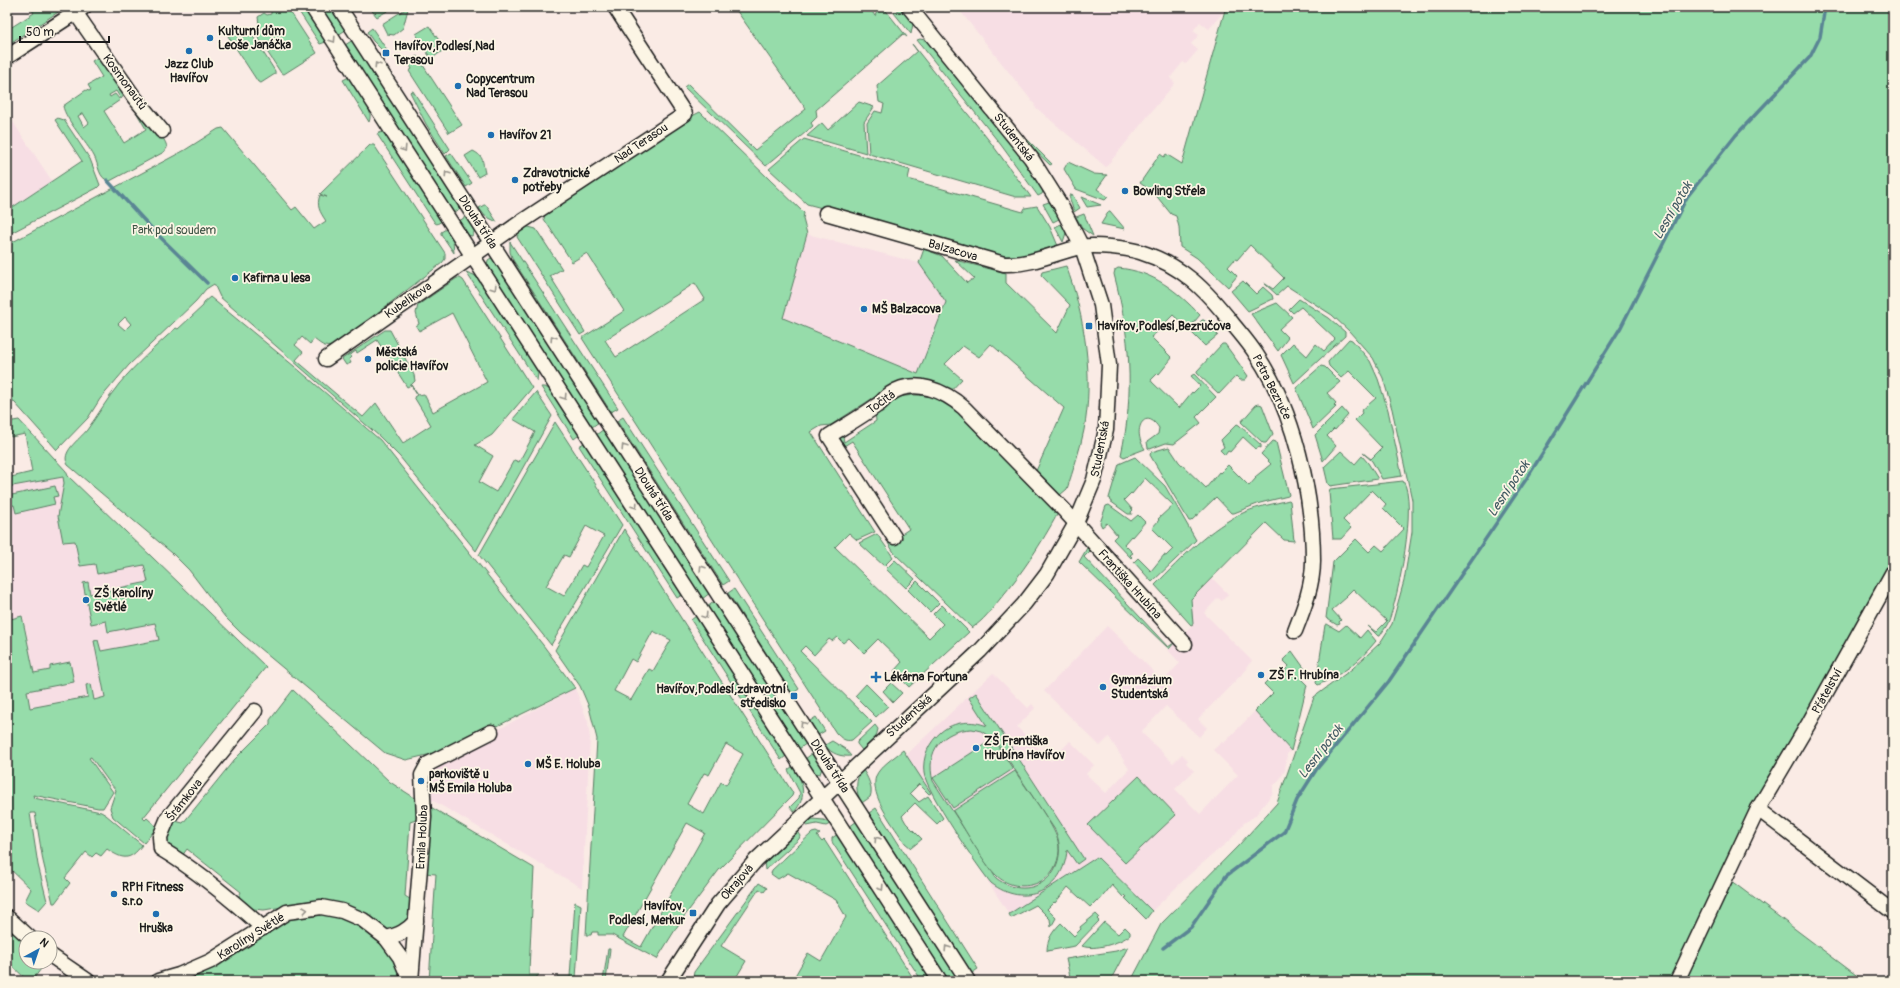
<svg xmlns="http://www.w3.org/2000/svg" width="1900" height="988" viewBox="0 0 1900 988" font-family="Pangolin,sans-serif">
<rect width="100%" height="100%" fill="#faebe5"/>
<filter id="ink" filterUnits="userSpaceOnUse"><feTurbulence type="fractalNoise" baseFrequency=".025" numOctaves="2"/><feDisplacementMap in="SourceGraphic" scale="8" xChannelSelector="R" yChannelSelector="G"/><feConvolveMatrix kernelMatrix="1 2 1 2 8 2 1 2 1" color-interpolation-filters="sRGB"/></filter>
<g filter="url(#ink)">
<g fill="#f7dee4">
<polygon points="957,7 1221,7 1225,10 1209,29 1200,22 1193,31 1199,35 1191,44 1198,50 1186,64 1183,62 1170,78 1175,83 1106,167 1034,106 1035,105"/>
<polygon points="7,113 52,181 7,211"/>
<polygon points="807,234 919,263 946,302 918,374 783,318"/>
<polygon points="63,477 163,584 172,656 113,695 27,712 27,691 34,673 23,616 7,619 7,487"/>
<polygon points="1212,578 1228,594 1222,601 1218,598 1204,613 1252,661 1246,667 1248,668 1198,719 1207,728 1199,737 1166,706 1141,732 1173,763 1182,754 1188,760 1186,763 1194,771 1175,789 1200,814 1238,775 1213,750 1222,742 1224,743 1255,711 1291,751 1287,754 1285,770 1279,781 1273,786 1273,793 1255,816 1244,823 1231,839 1191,873 1152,911 1097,857 1009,914 906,755 993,673 1028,708 1032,704 1035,708 1017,727 1051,761 1070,741 1094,765 1086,774 1106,793 1129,769 1109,737 1100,746 1044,691 1107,626 1150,668 1162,682 1180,663 1168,650 1193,624 1191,600"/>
<polygon points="575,688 588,722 590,739 582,888 432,800 432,768 438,762"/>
</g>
<g fill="#96dcaa" stroke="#597c63" fill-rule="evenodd">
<polygon points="30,7 66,7 7,45 7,30 34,13"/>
<polygon points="273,7 279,9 287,7 317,53 284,74 281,73 255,33 259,24 258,17 264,13 267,15 271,14 271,9"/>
<polygon points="296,7 304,8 326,42 320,44"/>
<polygon points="321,7 332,7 347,29 338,35"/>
<polygon points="369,7 394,7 377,17"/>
<polygon points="734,7 869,7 875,16 879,7 883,7 907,37 903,34 816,110 817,117 811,123 813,126 766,166 684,87 688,84 755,150 806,109"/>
<polygon points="901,7 913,24 911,34 894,13"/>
<polygon points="1221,7 1893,7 1893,566 1674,981 1131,981 1161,924 1239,845 1277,803 1314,697 1352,669 1380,643 1392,624 1404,581 1412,532 1412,500 1392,409 1383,378 1373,358 1349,331 1332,315 1287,286 1277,295 1264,283 1273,289 1284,278 1250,245 1237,260 1235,259 1228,267 1237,276 1228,287 1197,258 1180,247 1179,227 1176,216 1171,214 1154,193 1140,183 1160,154 1164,157 1166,154 1182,164 1225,10"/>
<polygon points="407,8 408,9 403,28 394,35 387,34 382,24"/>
<polygon points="429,26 445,49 431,59 416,34"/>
<polygon points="372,28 387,50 384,52 373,41 367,32"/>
<polygon points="237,30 244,36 252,35 275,71 275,74 261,83 258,82 228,36"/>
<polygon points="920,39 925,40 930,43 1010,142 1041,186 1043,191 1042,194 1038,196 1001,145 917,40"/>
<polygon points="353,40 462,208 453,213 345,45"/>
<polygon points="912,44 991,143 1031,197 1016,197 869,154 867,123 875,111 882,113 884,104 879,102 877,86 917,51"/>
<path d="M100 56 125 94 121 99 116 91 109 95 110 97 115 94 120 100 104 111 124 143 146 129 132 105C141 115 166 135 167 148L164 152 110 181C98 179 99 165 94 156 87 143 65 119 63 106L86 90 89 91 91 90 88 85 102 77 92 61ZM83 113 89 123 84 127 78 116Z"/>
<polygon points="417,56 462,125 449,133 409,71 412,69 408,62"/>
<path d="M349 77C356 88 375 107 369 122L343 80Z"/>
<polygon points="413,91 450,149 445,154 426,124 410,92"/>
<polygon points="859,102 874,107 864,122 866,153 807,136 822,123 828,130"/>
<path d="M700 112 804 213 803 219 807 234 783 318 918 374 946 302 919 263 924 249 942 256 967 283 971 280 975 279 955 260 1006 273V283L1057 333 1070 305 1041 275 1042 272 1066 266C1085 315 1094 378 1084 430 1080 450 1073 470 1067 489L1060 495 1036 471 1064 408 991 344 979 357 963 346 945 364 962 379 949 393 887 389 831 425 821 426 811 432 875 532 857 540 849 533 835 547 929 638 943 624 933 614 942 605 969 632 909 687 894 671 902 662 878 639 864 653 849 638 843 643 837 637 832 641 829 639 814 655 805 646 800 651 872 722 852 740C845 742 841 738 836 733L582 338 624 311 587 253 572 262 544 219 545 213 682 121ZM695 283 705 299 616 357 605 340Z"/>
<polygon points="58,118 64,120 90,159 100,185 97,188 7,235 7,211 82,161 55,120"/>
<path d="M223 128 292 210 296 207 314 229 326 221C320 212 316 206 320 195L327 197 320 194 321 193 370 145H374L445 253V259L442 263 337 344C326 349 323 346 314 339L310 344 302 337 295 345 303 352 296 360 363 417 376 403 403 443 431 425 414 397 417 395 411 385 407 387 377 340 357 353 356 351 350 355 351 357 349 359 351 363 346 365 342 359 385 330H390L414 375 415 381 411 385 418 395 424 394 433 412 487 382 452 313 419 331 416 326 419 324 416 313 418 305 457 278H460L463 280 532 388 492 435 475 445 493 456 479 482 496 492 514 460 519 462 535 432 513 419 536 392 552 416 476 551 400 457 380 437 220 297 214 284 206 289 196 301 129 365 100 399 88 418 57 450 7 394V245L185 150 218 129ZM125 317 131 324 125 330 118 324Z"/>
<polygon points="382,132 386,136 442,221 437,224 435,223 377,134"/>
<path d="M804 139 910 170 908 179 1023 212 1025 208 1037 206 1050 227 1058 246C1041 254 1022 257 1003 256L807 204 769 169Z"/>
<polygon points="1027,139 1052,164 1050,165 1027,143"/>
<path d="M473 151C485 157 482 162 485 173L478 177 465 156Z"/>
<polygon points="451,153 472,183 466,187 446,156"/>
<polygon points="1068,162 1094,174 1107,175 1097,189 1108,197 1105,200 1076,189 1064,169"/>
<polygon points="1072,194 1080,208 1074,212 1069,196"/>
<polygon points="1081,197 1082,197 1101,205 1087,207"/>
<polygon points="1049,202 1052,204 1061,218 1053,222 1043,204"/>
<polygon points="484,205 486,205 497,222 485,216 479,208"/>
<polygon points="1109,211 1110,211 1125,229 1101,224"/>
<polygon points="1084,214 1093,236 1083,229 1076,217"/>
<polygon points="467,216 475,230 472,236 467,235 459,221"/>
<polygon points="1063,223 1066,233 1063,242 1055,227"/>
<polygon points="525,226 536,229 562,269 550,276 585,332 580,335 517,237 518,235 516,232"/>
<polygon points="446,229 453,240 454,253 441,234 441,232"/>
<polygon points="510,242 618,408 611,412 513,260 510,252"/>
<polygon points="491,258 494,259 599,422 592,427 487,265 488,260"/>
<path d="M1118 268C1153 271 1177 291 1200 315L1190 327 1188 325 1186 327 1173 315 1166 322 1167 324 1151 337 1172 358 1159 374 1158 373 1151 380 1152 382 1179 408 1192 392 1193 393 1200 386 1191 376 1194 374 1216 397 1196 417 1201 423 1174 444 1166 443 1150 449 1148 448 1147 442 1158 434 1159 428C1145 406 1131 430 1145 449L1124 457 1121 455C1135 392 1130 335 1114 274L1115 270Z"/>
<polygon points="466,272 474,275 480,281 536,367 538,373 537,381"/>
<polygon points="1243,281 1256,294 1263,287 1272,295 1273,299 1248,311 1231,291"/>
<path d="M210 297 300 371 380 440 543 645 575 688 434 757 427 755 406 760 385 753 241 633 225 617 189 570 172 553 68 465C60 452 79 440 87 430 98 415 107 399 119 384 136 364 156 346 176 328L178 329 203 306 204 302Z"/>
<polygon points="1299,299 1329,318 1345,332 1345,336 1294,383 1281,355 1293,343 1307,356 1316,344 1324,351 1335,339 1301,307 1293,313 1289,309"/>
<polygon points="1277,303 1292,317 1279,329 1288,338 1278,351 1251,314"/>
<polygon points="1202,320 1204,320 1218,335 1205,346 1191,332"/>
<polygon points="1349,339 1352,340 1370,361 1378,379 1388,410 1402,476 1382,479 1372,461 1363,453 1371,459 1382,448 1355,420 1362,413 1361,411 1376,398 1349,371 1341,378 1329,366 1328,362"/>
<polygon points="1222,344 1225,344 1248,376 1245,380 1240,380 1236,376 1219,394 1197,373 1197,371"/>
<polygon points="1321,366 1325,367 1340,382 1327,393 1336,403 1334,405 1336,407 1313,429 1296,388"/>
<polygon points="541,387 545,387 549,389 579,435 574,439"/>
<path d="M914 395C929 395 940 400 953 408L1052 506 1058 513C1041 544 1023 572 1000 599 992 609 983 621 972 628L895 554 888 543 909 529 852 441 844 446 836 438 842 431 844 442 876 421 875 410 898 397Z"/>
<polygon points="1259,404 1262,405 1273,434 1266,443 1263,443 1241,422 1256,405"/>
<polygon points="1342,408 1348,415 1335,430 1334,429 1327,436 1336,446 1323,461 1315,435"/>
<polygon points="623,417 729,581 723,585 617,421"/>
<path d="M19 420 66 471 68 476 266 667 143 818 145 820 147 818 157 827 144 843 113 817 110 808 116 790 109 782 91 757 89 758 113 792 103 808H98L33 795 34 798 101 812 106 815 142 845C130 861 123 860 107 849L101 856 96 853 92 857 86 852 65 878 70 883 55 903H53L43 861 35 813H30L38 865 47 901 39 910 25 901 31 889 7 866V620L22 616 34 673 50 670V666L70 662 74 682 27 691 30 708 88 697 86 685 91 684 94 700 105 697 94 641 98 640 101 651 159 640 155 623 108 632 106 621 91 624 83 583 88 582 90 594 148 582 144 565 97 574 95 564 80 566 75 541 63 542 58 516 64 483 63 477 7 487V478L32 472 25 434 11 437V433H7V422Z"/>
<path d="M555 422 622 525 551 645 479 555ZM586 526 604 536 586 567 582 565 564 596 546 586 564 555 569 557Z"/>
<polygon points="1237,424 1239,425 1261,445 1261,448 1259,447 1256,449 1243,437 1230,452 1228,451 1225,455 1220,450 1224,447 1221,440"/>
<polygon points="604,429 710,593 702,599 596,435"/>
<polygon points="1273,441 1276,442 1289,495 1288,496 1260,503 1234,513 1231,513 1216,497 1191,521 1189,521 1150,455 1151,452 1169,447 1179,462 1206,488 1219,472 1220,473 1228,465 1249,486 1256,478 1255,477 1271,464 1261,454"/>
<polygon points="584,443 682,595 677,598 579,446"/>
<polygon points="1341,451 1355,464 1362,456 1368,463 1378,479 1330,486 1328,484 1324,467"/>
<polygon points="1135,457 1165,486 1196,540 1152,582 1134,562 1138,558 1151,571 1164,555 1166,556 1173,549 1152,528 1159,520 1158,519 1173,505 1145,478 1132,494 1131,493 1124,500 1133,510 1131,512 1132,514 1128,514 1110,501 1109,498 1119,464"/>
<path d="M1403 481C1418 501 1398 599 1388 623 1386 627 1383 631 1380 636H1378L1368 626 1376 632 1387 621 1353 589 1346 596 1347 597 1332 610 1341 620 1339 622 1340 624 1337 625 1326 618 1333 562 1356 539 1369 552 1376 545 1383 551 1404 529 1383 508 1386 504 1372 490 1343 520 1351 528 1341 539H1333L1329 492 1330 489Z"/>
<polygon points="55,486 58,496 53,497 55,504 16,513 14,505 7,506 7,496"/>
<path d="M1289 500 1290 501 1294 541 1284 540 1266 523 1191 599 1193 624 1191 625 1155 585C1182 558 1209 528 1245 512 1259 506 1274 504 1289 500Z"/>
<polygon points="1109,505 1131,521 1138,515 1145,522 1132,537 1131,536 1124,544 1133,553 1130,555 1132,557 1131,558 1113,539 1117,535 1107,523 1102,527 1100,523 1106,506"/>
<path d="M624 529 793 793 792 796 719 870 680 922 657 959 612 935H598V932H592L591 935H586L597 739 589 707 580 686 555 650ZM653 631 671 640 653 671 649 669 631 700 614 691 631 659 636 662ZM726 744 743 754 726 785 721 782 704 814 687 804 704 773 709 775ZM687 823 705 833 641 947 623 937Z"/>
<polygon points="877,534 893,557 884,566 859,543"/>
<polygon points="1087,548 1091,550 1084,557 1168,647 1174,643 1169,649 1079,562"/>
<polygon points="895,560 915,579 906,588 886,569"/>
<polygon points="917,581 939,603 930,612 908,590"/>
<polygon points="734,589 799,689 792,694 728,593"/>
<polygon points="715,601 807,743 799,749 707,607"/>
<polygon points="696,616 786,756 781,760 691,620"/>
<path d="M1327 624 1339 631 1346 625 1360 638 1367 630 1376 641C1358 663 1344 673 1318 685L1316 683 1325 625Z"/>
<polygon points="1292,651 1307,672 1301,679 1307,685 1291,751 1255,711 1273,693 1264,684 1270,678 1274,681 1289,666 1283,660"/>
<polygon points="891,683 902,693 893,702 883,691"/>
<polygon points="866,684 888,706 876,717 855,696"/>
<path d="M293 690 390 782 421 802 422 818 410 822 405 896 416 903 409 922 390 931 301 904 264 910 253 909 238 898 241 892 187 849 182 856C163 843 166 841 171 820L183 823 234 760 270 724V720Z"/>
<path d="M976 693 1084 859 1077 864 1067 850C1064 891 1024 909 991 883 977 866 926 791 924 773 922 757 929 742 941 732 954 721 972 720 987 726L969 698ZM972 729 981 731 993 739 933 778 953 808 1013 769 994 740H995L1055 830C1073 871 1032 906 996 878L933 781C925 751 942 730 972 729Z"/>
<polygon points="816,717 825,731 818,735 810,721"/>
<polygon points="875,725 878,729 876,737 862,750 857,744 857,742"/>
<path d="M832 741 845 749 851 756C841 757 831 754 825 745Z"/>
<path d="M903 750 931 793 929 794 919 784 910 793 919 802 928 796 943 818 937 824 915 803 902 816 906 823 922 839 911 848 905 843C895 827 869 796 876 776 880 766 895 757 903 750Z"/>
<polygon points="813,753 822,768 820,774 815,773 805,759"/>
<path d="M793 766C803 781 808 797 794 812L790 807 799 798 800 793 788 770Z"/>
<path d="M862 769C867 775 874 789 870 797 868 799 864 801 862 803 855 793 855 779 862 769Z"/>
<path d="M1015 771C1025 787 1054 824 1058 841 1061 854 1057 868 1047 877 1033 889 1011 889 997 876 983 863 965 829 953 811Z"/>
<polygon points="1139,776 1176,815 1125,863 1088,825"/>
<polygon points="429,806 534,868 529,970 529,975 539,975 537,976 537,981 429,981 436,874 424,873"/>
<polygon points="876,808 978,969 972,973 869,813"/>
<polygon points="812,819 824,820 830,824 826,826 817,824 807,826 804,823"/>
<polygon points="857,821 960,981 949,981 849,827"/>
<polygon points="796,830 800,836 799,839 765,870 764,862"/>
<polygon points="816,832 820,834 817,836 822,842 824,840 825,841 915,981 792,981 808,953 821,961 846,917 836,900 788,873 778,879 771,874 772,870 812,833"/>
<polygon points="838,834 932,981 922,981 832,842 832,838"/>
<polygon points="1097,857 1152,911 1146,919 1125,898 1127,897 1125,895 1123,897 1112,885 1099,901 1097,900 1090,907 1068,887 1055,903 1054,902 1047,909 1056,918 1051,927 1050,919 1036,905 1011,918 1009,914"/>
<polygon points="1730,880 1864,981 1677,981"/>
<polygon points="759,883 767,888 764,892 759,889 721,946 746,961 734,981 696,981 693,977 694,972"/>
<polygon points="575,902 581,905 576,978 582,979 582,981 558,981 558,977 570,977"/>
<polygon points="328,913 359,923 389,949 403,981 174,981 290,917"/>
<path d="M1096 914 1099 917 1097 919 1099 921 1075 946 1047 951C1047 939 1053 931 1061 923L1074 936 1081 929 1080 927Z"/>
<path d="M1104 922 1118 934 1125 927 1130 932V935C1120 943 1094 951 1082 946Z"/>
<polygon points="7,925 26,941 26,962 46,962 32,981 28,981 7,961"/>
<polygon points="1128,947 1110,981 1071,981 1066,959 1116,951"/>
<polygon points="608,949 610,949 606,981 603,981"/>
</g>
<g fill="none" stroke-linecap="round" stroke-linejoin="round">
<g stroke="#5a8594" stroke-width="3.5">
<polyline points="107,180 155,232 207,283"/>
<polyline points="1163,948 1191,927 1226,876 1284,832 1297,800 1316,770 1389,681 1527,478 1621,327 1687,197 1736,135 1810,57 1820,37 1825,7"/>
</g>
<g stroke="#1c1c1c" stroke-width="17">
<g id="minor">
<polyline points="312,7 940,981"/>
<polyline points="339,7 968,981"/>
<polyline points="75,12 134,97 162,131"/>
<polyline points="7,57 84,7"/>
<path d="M826 213 1004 264C1032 265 1054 253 1080 247 1095 244 1126 248 1140 252 1182 265 1206 290 1232 323 1240 333 1249 343 1256 354 1294 410 1313 493 1313 561 1313 585 1304 608 1295 631"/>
<polyline points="326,359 521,222 685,114 615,7"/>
<path d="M894 537 829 436C845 426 861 417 876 406 882 403 885 397 890 394 914 377 945 391 964 408L1064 510 1185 644"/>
<path d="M255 711 168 818 160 837 161 849C198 871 231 899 263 928"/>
<polyline points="1758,809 1893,912"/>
<polyline points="7,917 30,938"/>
<path d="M386 938C399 935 407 931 416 921"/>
<polyline points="50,955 88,981"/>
<polyline points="158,981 179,975 211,961 287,912 321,907 342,911 363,920 386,938 400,957 410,981"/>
<polyline points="411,981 424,817 422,775 428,764 491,732"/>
<polyline points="668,981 718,904 756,860 980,651 1024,604 1047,574 1076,523 1094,480 1106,430 1109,365 1101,305 1082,247 1060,204 1031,158 909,7"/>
<polyline points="1677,981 1758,809 1809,723 1893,572"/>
</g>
</g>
<use href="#minor" stroke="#fcf5e5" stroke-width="14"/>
</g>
<defs><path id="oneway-chevron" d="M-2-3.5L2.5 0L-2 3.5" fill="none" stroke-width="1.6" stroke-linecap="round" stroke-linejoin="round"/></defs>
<g stroke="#97938b">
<use href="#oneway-chevron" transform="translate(333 40) rotate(57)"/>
<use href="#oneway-chevron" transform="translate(377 65) rotate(-123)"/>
<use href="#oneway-chevron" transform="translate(404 149) rotate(57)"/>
<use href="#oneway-chevron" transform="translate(447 174) rotate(-123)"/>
<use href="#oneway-chevron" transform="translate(494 288) rotate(57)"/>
<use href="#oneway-chevron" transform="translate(553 338) rotate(-123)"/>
<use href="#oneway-chevron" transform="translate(564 397) rotate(57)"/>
<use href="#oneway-chevron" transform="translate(624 447) rotate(-123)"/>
<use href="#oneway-chevron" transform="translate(635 506) rotate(57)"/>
<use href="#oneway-chevron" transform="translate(702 568) rotate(-123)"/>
<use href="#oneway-chevron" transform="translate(705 616) rotate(57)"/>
<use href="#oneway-chevron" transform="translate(803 724) rotate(-123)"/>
<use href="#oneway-chevron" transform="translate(877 839) rotate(-123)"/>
<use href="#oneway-chevron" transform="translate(881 888) rotate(57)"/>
<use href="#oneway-chevron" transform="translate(305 910) rotate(-8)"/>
<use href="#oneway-chevron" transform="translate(947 948) rotate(-123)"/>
</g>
</g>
<g fill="#1f6fb2" stroke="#fcf5e5" stroke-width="1.5">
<circle cx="210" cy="38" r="4"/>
<circle cx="189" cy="51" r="4"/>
<rect x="382" y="49" width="8" height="8" rx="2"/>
<circle cx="458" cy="86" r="4"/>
<circle cx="491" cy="135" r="4"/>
<circle cx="515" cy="180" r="4"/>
<circle cx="1125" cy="191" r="4"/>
<circle cx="235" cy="278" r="4"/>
<circle cx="864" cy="309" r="4"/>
<rect x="1085" y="322" width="8" height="8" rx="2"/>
<circle cx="368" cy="359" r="4"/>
<circle cx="86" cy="600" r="4"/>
<circle cx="1261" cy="675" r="4"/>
<path d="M874 671h4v4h4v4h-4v4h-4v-4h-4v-4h4z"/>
<circle cx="1103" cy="687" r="4"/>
<rect x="790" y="692" width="8" height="8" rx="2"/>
<circle cx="976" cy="748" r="4"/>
<circle cx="528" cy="764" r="4"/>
<circle cx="421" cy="781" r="4"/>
<circle cx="114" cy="894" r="4"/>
<rect x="689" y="909" width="8" height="8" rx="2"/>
<circle cx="156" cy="914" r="4"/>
</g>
<g text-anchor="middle" stroke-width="3.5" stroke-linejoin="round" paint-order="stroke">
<g font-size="12" font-weight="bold" fill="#1c1c1c" stroke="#fcf5e5" text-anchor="start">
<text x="218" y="35">Kulturní dům<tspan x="218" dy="14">Leoše Janáčka</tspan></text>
<text x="394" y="50">Havířov,Podlesí,Nad<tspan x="394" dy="14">Terasou</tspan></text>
<text x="189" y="68" text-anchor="middle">Jazz Club<tspan x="189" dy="14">Havířov</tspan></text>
<text x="466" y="83">Copycentrum<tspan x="466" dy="14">Nad Terasou</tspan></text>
<text x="499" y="139">Havířov 21</text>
<text x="523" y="177">Zdravotnické<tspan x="523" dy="14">potřeby</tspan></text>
<text x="1133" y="195">Bowling Střela</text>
<text x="243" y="282">Kafirna u lesa</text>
<text x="872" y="313">MŠ Balzacova</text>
<text x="1097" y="330">Havířov,Podlesí,Bezručova</text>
<text x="376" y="356">Městská<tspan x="376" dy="14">policie Havířov</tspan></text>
<text x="94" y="597">ZŠ Karolíny<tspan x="94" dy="14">Světlé</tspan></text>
<text x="1269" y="679">ZŠ F. Hrubína</text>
<text x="884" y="681">Lékárna Fortuna</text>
<text x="1111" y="684">Gymnázium<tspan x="1111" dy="14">Studentská</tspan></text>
<text x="786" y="693" text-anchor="end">Havířov,Podlesí,zdravotní<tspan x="786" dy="14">středisko</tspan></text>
<text x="984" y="745">ZŠ Františka<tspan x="984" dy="14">Hrubína Havířov</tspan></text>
<text x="536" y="768">MŠ E. Holuba</text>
<text x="429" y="778">parkoviště u<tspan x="429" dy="14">MŠ Emila Holuba</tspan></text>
<text x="122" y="891">RPH Fitness<tspan x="122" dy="14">s.r.o</tspan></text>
<text x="685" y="910" text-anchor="end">Havířov,<tspan x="685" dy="14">Podlesí, Merkur</tspan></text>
<text x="156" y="932" text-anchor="middle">Hruška</text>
</g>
<g font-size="12" fill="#1c1c1c" stroke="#fcf5e5">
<text transform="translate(125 82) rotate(54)" y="4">Kosmonautů</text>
<text transform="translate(1014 137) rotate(52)" y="4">Studentská</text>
<text transform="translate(641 143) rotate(-34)" y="4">Nad Terasou</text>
<text transform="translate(478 222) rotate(57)" y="4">Dlouhá třída</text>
<text transform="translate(953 250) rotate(16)" y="4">Balzacova</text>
<text transform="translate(408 300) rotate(-35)" y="4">Kubelíkova</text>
<text transform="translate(1272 387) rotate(63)" y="4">Petra Bezruče</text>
<text transform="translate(881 402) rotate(-35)" y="4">Točitá</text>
<text transform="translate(1100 449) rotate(-79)" y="4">Studentská</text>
<text transform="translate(654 494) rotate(57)" y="4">Dlouhá třída</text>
<text transform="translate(1130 584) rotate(48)" y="4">Františka Hrubína</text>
<text transform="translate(1827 691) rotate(-61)" y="4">Přátelství</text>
<text transform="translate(909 716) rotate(-42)" y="4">Studentská</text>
<text transform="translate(830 766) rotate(57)" y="4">Dlouhá třída</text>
<text transform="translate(184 800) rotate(-52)" y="4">Šrámkova</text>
<text transform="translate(422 837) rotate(-87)" y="4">Emila Holuba</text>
<text transform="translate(737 882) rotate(-49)" y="4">Okrajová</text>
<text transform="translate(251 936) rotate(-32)" y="4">Karolíny Světlé</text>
</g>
<g font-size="12" fill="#415647" stroke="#fcf5e5">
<text x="174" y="234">Park pod soudem</text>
</g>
<g font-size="13" font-style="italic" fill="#405962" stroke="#fcf5e5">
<text transform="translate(1672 210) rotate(-60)" y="5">Lesní potok</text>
<text transform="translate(1508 488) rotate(-56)" y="5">Lesní potok</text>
<text transform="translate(1320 751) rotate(-52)" y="5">Lesní potok</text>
</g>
</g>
<rect width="1900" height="988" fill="none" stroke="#fcf5e5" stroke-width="24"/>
<rect x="12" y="12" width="1876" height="964" fill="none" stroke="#1c1c1c" stroke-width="1.5" filter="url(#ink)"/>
<g transform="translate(38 950) rotate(40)"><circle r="19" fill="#fcf5e5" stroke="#a29e95"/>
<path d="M0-3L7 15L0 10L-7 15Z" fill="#1f6fb2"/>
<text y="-6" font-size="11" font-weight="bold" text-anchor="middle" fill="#1c1c1c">N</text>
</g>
<path d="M20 36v6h89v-6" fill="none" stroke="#1c1c1c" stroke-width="2"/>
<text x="26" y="36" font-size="12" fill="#1c1c1c" stroke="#fcf5e5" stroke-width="3" paint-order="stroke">50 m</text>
</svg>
